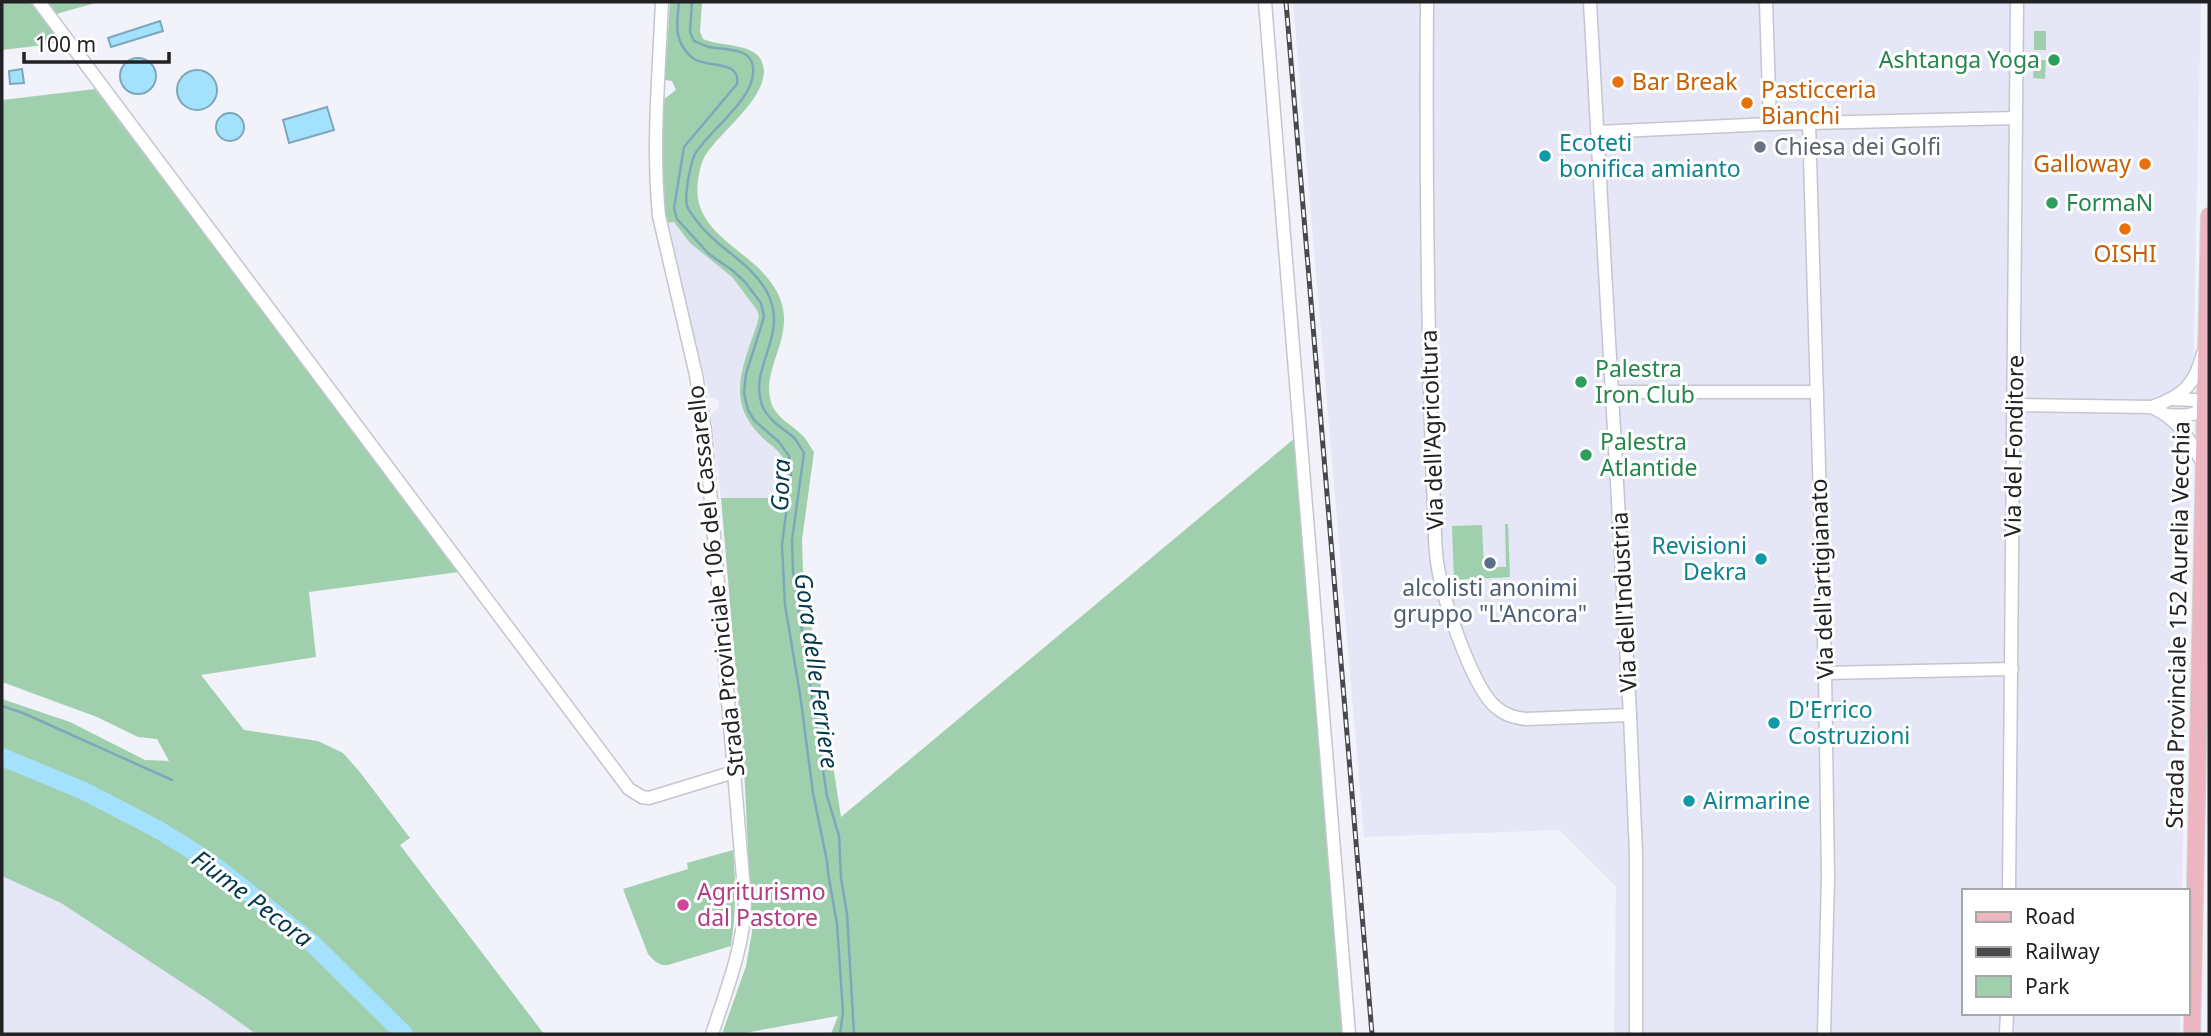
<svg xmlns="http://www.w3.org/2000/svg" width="2211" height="1036" viewBox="0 0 2211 1036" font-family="'Noto Sans',sans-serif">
<rect width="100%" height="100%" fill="#f2f2fb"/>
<g fill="#e5e6f6">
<polygon points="1293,2 2201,2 2182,891 1964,891 1964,1013 2180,1013 2180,1034 1614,1034 1616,887 1559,830 1364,837"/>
<polygon points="674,221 690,243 732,277 757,310 759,315 757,324 741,377 752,426 779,451 784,460 785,498 721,498 711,414 719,407 718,400 710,398 666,223"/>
<polygon points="2,876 61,903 210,1001 256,1034 2,1034"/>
</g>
<g fill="#a0cfad">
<polygon points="2,2 30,2 61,43 2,50"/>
<polygon points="47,2 99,2 56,14"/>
<path d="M670 2H702L700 32 703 39C720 47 758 42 763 65 771 96 719 132 705 156 701 163 699 173 698 181 690 236 756 250 777 292 800 335 758 369 772 405 778 419 792 425 802 435 807 439 810 447 814 452L802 540 803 571 841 817 1295 438 1346 1034H831L838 1016 739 1034H722L746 966 752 932 744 767 721 498H785C786 486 788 471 784 460 780 451 772 446 765 440 751 427 741 413 740 393 739 370 750 346 757 324L759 316 757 310 732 277 690 243 674 222 666 223 662 165 664 99 676 90 672 81 665 80Z"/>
<rect x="2034" y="31" width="12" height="19"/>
<polygon points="2034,60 2046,60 2045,79 2033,78"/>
<polygon points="95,89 459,572 309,592 316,657 201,675 244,730 318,741 343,753 359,771 410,838 400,845 544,1034 256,1034 210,1001 61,903 2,876 2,699 70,722 145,760 169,761 157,739 138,737 97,717 2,682 2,100"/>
<polygon points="1505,524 1508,524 1510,577 1454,580 1452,526 1482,525 1484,567 1506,567"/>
<path d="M733 850C736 883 736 913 731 946L668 965C659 966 654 961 648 954L623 889 688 869 687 863Z"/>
</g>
<g fill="#a3e1fd" stroke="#7ca8bc" stroke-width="2">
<polygon points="160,21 163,31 111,47 108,38"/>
<circle cx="138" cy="76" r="18"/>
<polygon points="22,69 24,83 10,84 9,71"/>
<circle cx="197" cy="90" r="20"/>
<polygon points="327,107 334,130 289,143 283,120"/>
<circle cx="230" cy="127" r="14"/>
</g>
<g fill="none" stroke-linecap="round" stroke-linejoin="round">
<g stroke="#7ca8bc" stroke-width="2.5">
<path d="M679 2C678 13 675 31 680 41 682 47 689 56 694 59 709 68 741 60 737 84L684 147 674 208 677 219 687 230 709 254 732 270 745 282 761 303 764 317 746 374 744 393 748 410 754 420 779 442 789 456 791 475 782 545 785 605 800 694 813 793 827 861 828 873 837 924 843 1012 840 1034"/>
<path d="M692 2 690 32 694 41C699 43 704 46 709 47 724 50 751 47 753 67 757 98 710 129 695 154 691 161 690 172 688 180 687 187 685 199 687 206 689 211 693 216 696 220 716 248 750 261 767 292 790 335 748 367 762 405 767 419 781 427 792 436 797 440 800 447 804 453L792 540 793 571 827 796 839 836 841 878 847 914 854 1034"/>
<polyline points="2,706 23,713 172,780"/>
</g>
<polyline stroke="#a3e1fd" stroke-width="18" points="2,757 84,791 159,830 210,862 312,943 404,1034"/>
<g stroke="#c5c5ce" stroke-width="15">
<g id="minor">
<polyline points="39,2 629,789 642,797 649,798 734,772"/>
<path d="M662 2C659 73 652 145 659 216L696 375 705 431 745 901C744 947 726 991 712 1034"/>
<polyline points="1265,2 1349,1034"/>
<path d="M1427 2C1426 131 1427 259 1430 388 1431 427 1432 466 1434 505 1435 527 1434 551 1439 573 1445 603 1473 690 1497 708 1505 715 1516 718 1526 719L1630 715"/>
<polyline points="1590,2 1630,715 1636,854 1636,1034"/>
<polyline points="1766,2 1770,124"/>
<polyline points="1809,123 1825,673 1828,877 1824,1034"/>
<polyline points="1598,132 1770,124 2016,118"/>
<polyline points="1613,392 1817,392"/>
<path d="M2015 405 2152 407C2183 396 2195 385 2203 353"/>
<path d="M2152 407C2181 421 2188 438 2204 465"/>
<path d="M2168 415C2181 416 2194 417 2205 407L2194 400 2173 399"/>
<polyline points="1825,673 2012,669"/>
<polyline points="2009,891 2017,2"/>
<polyline points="2006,1034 2007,1013"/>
</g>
</g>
<g stroke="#d3d3d3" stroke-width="18">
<polyline id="major" points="2192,1034 2209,216"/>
</g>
<use href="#minor" stroke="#fff" stroke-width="12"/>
<use href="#major" stroke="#edb5bf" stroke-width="16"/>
<g stroke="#49494d" stroke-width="5">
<polyline id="rail" points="1286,2 1372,1034"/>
</g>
<use href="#rail" stroke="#fff" stroke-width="2.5" stroke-dasharray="8" stroke-linecap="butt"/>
</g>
<g fill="#2e9e5b" stroke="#fff" stroke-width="2.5">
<circle cx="2054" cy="60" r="7"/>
<circle cx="2052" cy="203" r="7"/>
<circle cx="1581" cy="382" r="7"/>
<circle cx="1586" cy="455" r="7"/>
</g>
<g fill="#e8710a" stroke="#fff" stroke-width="2.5">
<circle cx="1618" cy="82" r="7"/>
<circle cx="1747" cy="103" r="7"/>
<circle cx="2145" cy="164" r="7"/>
<circle cx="2125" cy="229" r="7"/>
</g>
<circle fill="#6b7280" stroke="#fff" stroke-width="2.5" cx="1760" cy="147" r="7"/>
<g fill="#0f9aa8" stroke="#fff" stroke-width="2.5">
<circle cx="1545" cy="156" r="7"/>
<circle cx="1761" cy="559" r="7"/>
<circle cx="1774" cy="723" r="7"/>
<circle cx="1689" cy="801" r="7"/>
</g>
<circle fill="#5c6f8a" stroke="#fff" stroke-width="2.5" cx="1490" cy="563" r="7"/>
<circle fill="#d1479c" stroke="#fff" stroke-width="2.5" cx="683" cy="905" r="7"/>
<g text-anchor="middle" stroke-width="6" stroke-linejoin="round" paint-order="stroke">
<g font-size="23" fill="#27864d" stroke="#fff" text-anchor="start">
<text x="2040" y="68" text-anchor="end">Ashtanga Yoga</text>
<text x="2066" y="211">FormaN</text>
<text x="1595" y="377">Palestra<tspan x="1595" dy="26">Iron Club</tspan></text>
<text x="1600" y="450">Palestra<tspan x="1600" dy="26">Atlantide</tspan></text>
</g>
<g font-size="23" fill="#c56008" stroke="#fff" text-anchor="start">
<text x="1632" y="90">Bar Break</text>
<text x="1761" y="98">Pasticceria<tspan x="1761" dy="26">Bianchi</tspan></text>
<text x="2131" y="172" text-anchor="end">Galloway</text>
<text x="2125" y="262" text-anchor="middle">OISHI</text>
</g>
<g font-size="23" fill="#0d838f" stroke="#fff" text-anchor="start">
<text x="1559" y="151">Ecoteti<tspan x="1559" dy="26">bonifica amianto</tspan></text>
<text x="1747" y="554" text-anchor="end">Revisioni<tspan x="1747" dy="26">Dekra</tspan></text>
<text x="1788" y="718">D'Errico<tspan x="1788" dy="26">Costruzioni</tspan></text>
<text x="1703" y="809">Airmarine</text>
</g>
<g font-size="23" fill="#5b616d" stroke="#fff" text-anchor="start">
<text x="1774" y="155">Chiesa dei Golfi</text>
</g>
<g font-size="23" fill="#222225" stroke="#fff">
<text transform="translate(1432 430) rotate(-92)" y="8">Via dell'Agricoltura</text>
<text transform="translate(2014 446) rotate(-89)" y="8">Via del Fonditore</text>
<text transform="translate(1822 579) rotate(-92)" y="8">Via dell'artigianato</text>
<text transform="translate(716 581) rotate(-96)" y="8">Strada Provinciale 106 del Cassarello</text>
<text transform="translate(1624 602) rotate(-93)" y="8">Via dell'Industria</text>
<text transform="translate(2178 625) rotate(-89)" y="8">Strada Provinciale 152 Aurelia Vecchia</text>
</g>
<g font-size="23" fill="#4e5e75" stroke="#fff">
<text x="1490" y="596">alcolisti anonimi<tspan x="1490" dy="26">gruppo "L'Ancora"</tspan></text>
</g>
<g font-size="23" fill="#b23c85" stroke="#fff" text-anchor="start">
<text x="697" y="900">Agriturismo<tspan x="697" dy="26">dal Pastore</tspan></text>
</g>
<g font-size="24" font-style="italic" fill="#01394c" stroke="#fff">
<text transform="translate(781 485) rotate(-88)" y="8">Gora</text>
<text transform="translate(816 671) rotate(82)" y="8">Gora delle Ferriere</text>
<text transform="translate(252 899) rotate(37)" y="8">Fiume Pecora</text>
</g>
</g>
<rect width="2211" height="1036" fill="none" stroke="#222225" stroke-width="7"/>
<rect x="1962" y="889" width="228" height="126" fill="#ffffff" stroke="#a7a7a8" stroke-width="2"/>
<rect x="1976" y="912" width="35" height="10" fill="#edb5bf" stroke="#a7a7a8" stroke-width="2"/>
<text x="2025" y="924" font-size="21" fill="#222225">Road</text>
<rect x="1976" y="947" width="35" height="10" fill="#49494d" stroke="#a7a7a8" stroke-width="2"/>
<text x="2025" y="959" font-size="21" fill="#222225">Railway</text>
<rect x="1976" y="976" width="35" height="21" fill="#a0cfad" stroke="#a7a7a8" stroke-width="2"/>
<text x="2025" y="994" font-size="21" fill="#222225">Park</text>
<path d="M24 52v10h145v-10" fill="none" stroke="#222225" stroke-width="3.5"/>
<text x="35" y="52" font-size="21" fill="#222225" stroke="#ffffff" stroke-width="5" paint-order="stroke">100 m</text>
</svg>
